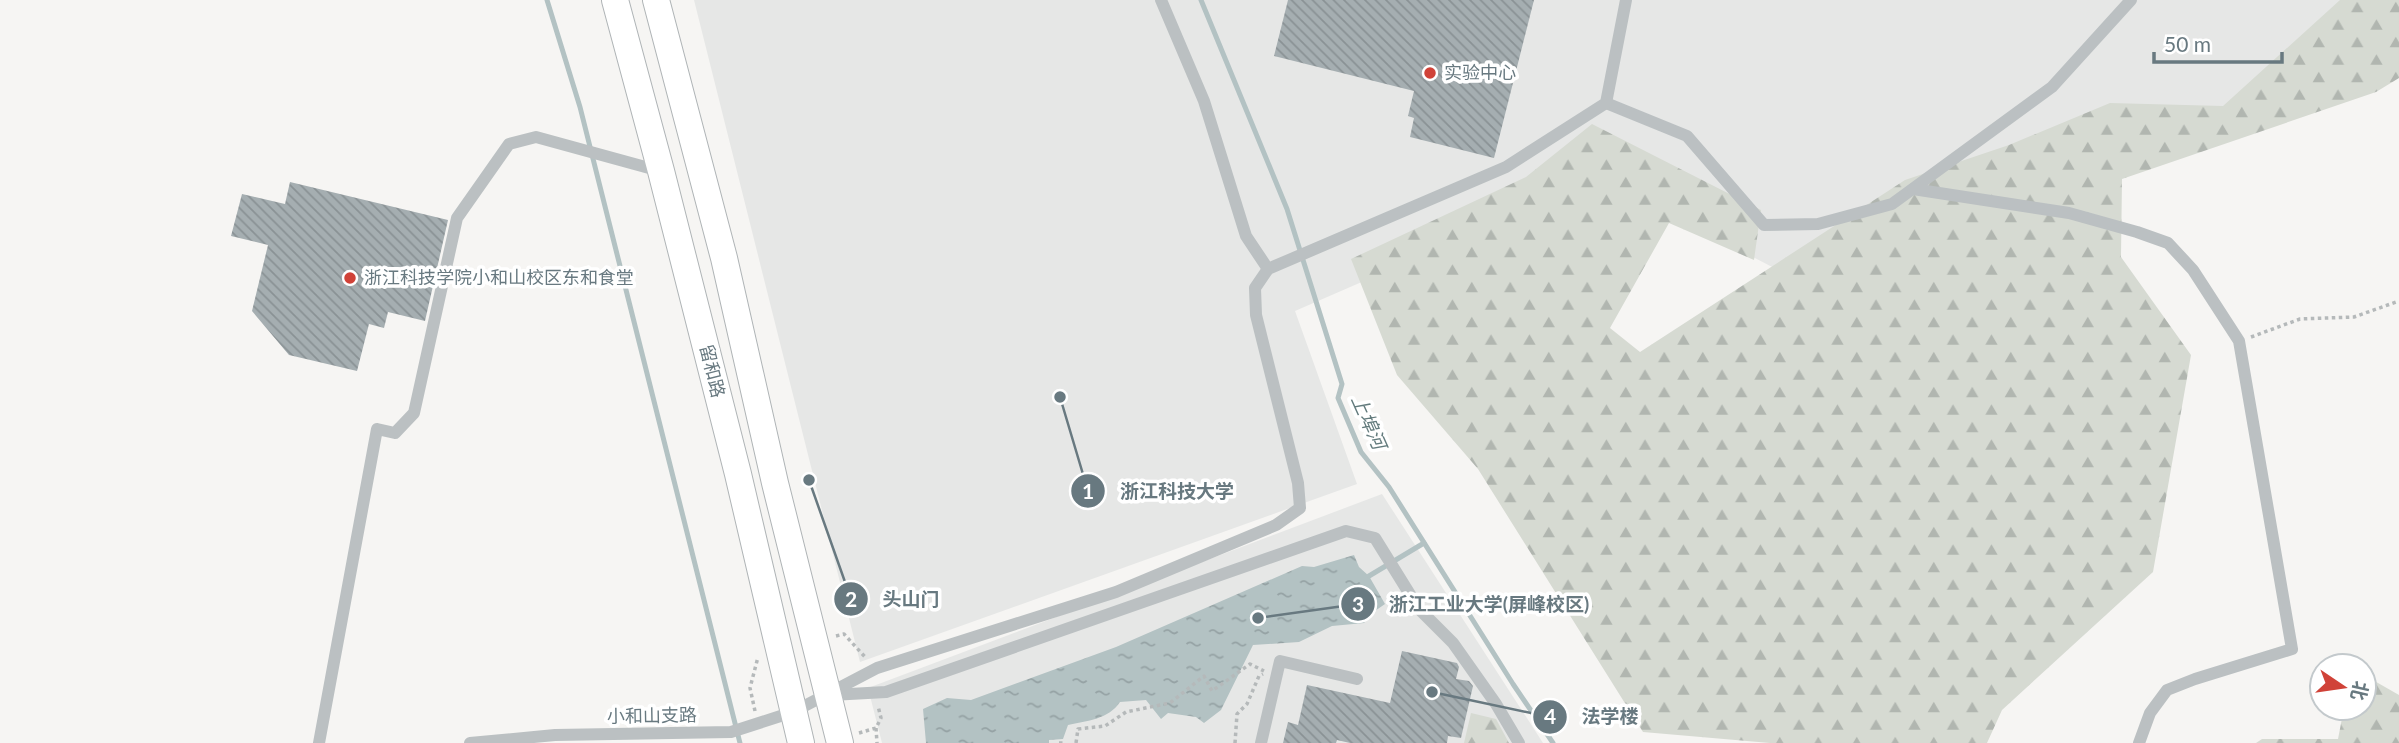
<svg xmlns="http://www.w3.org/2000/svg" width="2399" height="743" viewBox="0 0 2399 743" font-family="Lato,'Noto Sans SC',sans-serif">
<defs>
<pattern id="forest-firs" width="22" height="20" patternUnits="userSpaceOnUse" patternTransform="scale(1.75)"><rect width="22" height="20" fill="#d6dad2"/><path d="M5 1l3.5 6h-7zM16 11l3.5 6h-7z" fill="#b1b6b0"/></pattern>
<pattern id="water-ripples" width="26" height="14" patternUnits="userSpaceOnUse" patternTransform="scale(1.75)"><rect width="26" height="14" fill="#b3c2c3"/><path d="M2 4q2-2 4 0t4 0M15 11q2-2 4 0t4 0" fill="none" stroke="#95a2a4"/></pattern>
<pattern id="building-back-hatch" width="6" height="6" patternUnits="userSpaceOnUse" patternTransform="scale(1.75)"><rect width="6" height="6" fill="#a5aeb1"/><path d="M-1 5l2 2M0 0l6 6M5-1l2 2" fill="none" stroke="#8a9295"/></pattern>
</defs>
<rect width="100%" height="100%" fill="#f6f5f3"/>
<g fill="#e6e7e6">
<polygon points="694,0 2399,0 2399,32 1849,307 1601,178 1295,311 1357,484 860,662"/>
<polygon points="1382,494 1543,743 882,743 868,688"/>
</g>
<g fill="url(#forest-firs)">
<polygon points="2340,0 2399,0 2399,78 2376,92 2122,179 2121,257 2191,355 2153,572 2002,710 1987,743 1770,743 1643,732 1478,469 1397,375 1351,259 1526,177 1592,124 1761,210 1754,260 1669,223 1610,328 1640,352 1905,180 2009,145 2110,103 2223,106"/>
<polygon points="2364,675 2399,695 2399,743 2256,743 2262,739 2338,739 2344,708 2364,708"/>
<polygon points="1471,713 1496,719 1509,743 1464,743"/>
</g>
<path fill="url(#water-ripples)" d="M1354 555 1359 567 1369 576 1385 604 1372 613 1364 623 1332 626 1299 642 1253 645 1221 710 1204 723 1196 717 1168 713 1161 719 1146 700 1120 702C1109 719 1087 721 1068 725L1063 739 1049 740V743H926L923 709 947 698 971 700 1116 647 1302 566 1314 567Z"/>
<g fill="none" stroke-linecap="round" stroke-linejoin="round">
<g stroke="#b3c2c3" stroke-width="5">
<polyline points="547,0 580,107 740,743"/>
<polyline points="1201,0 1287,209 1342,384 1338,398 1361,452 1389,487 1513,684 1553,743"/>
<polyline points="1369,576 1424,543"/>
</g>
</g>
<g fill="url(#building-back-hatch)">
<polygon points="1288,0 1534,0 1494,158 1410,137 1414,118 1408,116 1414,91 1274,56"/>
<polygon points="290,182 448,220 425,321 388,312 384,328 369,324 357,371 289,355 252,311 268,245 231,236 242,194 285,204"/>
<polygon points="1402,651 1457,663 1459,667 1456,679 1469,681 1473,686 1461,738 1448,736 1447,743 1350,743 1337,740 1336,743 1283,743 1288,722 1298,725 1307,685 1390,703"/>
</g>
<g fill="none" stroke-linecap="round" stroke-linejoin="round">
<g stroke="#afb4b6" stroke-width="28">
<g id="major">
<polyline points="615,0 661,171 738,474 801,743"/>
<polyline points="656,0 724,258 775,483 840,743"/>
</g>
</g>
<g stroke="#b5b9ba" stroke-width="3.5" stroke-dasharray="3.5 3.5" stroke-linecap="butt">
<polyline points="2251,337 2300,319 2354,317 2399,301"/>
<polyline points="836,636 844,634 866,658"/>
<polyline points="755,711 750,688 758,657"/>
<polyline points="876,728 877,743"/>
<polyline points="859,733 876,728 881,718 878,706"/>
<polyline points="1059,743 1063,743"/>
<polyline points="1076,743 1078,729 1105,726 1126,712 1170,703 1204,676 1212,691 1250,664 1264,671"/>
<polyline points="1235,743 1237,714 1247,704 1259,676 1263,674"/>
</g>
<g stroke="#bbc0c2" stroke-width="12">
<polyline points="1161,0 1204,101 1246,236 1268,269"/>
<polyline points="1606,103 1687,136 1764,225 1818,224 1892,204 2052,87 2131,0"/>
<polyline points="1913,189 2069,213 2137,232 2168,243 2193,270 2239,341 2292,649 2195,679 2167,690 2150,713 2139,743"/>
<polyline points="831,695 886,692 1346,531 1375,538 1419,609 1453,643 1496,704 1519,743"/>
<polyline points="319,743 377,429 395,433 414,413 457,218 509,144 536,137 660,171"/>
<polyline points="470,743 555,735 731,732 793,712 877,668 1116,592 1276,525 1300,508 1298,483 1256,315 1255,288 1268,269 1506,167 1606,103 1626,0"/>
<polyline points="1261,743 1280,661 1357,679"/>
</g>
<use href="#major" stroke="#fff" stroke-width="26"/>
</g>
<g fill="#d04238" stroke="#fff" stroke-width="2.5">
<circle cx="1430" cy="73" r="7"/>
<circle cx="350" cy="278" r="7"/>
</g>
<g text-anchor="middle" stroke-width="7" stroke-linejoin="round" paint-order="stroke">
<g font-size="18" fill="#687980" stroke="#fff" text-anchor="start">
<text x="1444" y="79">实验中心</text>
<text x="364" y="284">浙江科技学院小和山校区东和食堂</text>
</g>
<g font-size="18" fill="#687980" stroke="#fff">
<text transform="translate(712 371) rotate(76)" y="6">留和路</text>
<text transform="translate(652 716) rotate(-1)" y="6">小和山支路</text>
</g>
<g font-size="19" font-style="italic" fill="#637b7d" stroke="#fff">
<text transform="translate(1369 422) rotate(66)" y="7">上埠河</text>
</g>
</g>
<path fill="none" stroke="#687980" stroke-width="2.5" d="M1060 397L1088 491M809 480L851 599M1258 618L1358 604M1432 692L1550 717"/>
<g fill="#687980" stroke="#fff" stroke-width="2.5">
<circle cx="1060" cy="397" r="7"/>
<circle cx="809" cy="480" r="7"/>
<circle cx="1258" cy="618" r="7"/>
<circle cx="1432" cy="692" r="7"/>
<circle cx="1088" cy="491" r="18"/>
<circle cx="851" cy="599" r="18"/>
<circle cx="1358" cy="604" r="18"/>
<circle cx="1550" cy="717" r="18"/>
</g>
<g font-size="21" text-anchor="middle" font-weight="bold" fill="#fff">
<text x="1088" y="499">1</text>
<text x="851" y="607">2</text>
<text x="1358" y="612">3</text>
<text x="1550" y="724">4</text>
</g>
<g font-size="19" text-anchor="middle" font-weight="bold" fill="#687980" stroke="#fff" stroke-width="7" stroke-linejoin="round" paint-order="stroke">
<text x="1177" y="498">浙江科技大学</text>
<text x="911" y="606">头山门</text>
<text x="1489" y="611">浙江工业大学(屏峰校区)</text>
<text x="1610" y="723">法学楼</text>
</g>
<g transform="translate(2343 687) rotate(103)"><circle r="33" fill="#ffffff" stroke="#c3c9cc" stroke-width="2"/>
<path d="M0-5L12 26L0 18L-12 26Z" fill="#d04238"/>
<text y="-10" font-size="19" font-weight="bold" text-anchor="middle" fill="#687980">北</text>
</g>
<path d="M2154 52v10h128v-10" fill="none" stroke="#687980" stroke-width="3.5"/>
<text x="2164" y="52" font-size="21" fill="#687980" stroke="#ffffff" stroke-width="5" paint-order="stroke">50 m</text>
</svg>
